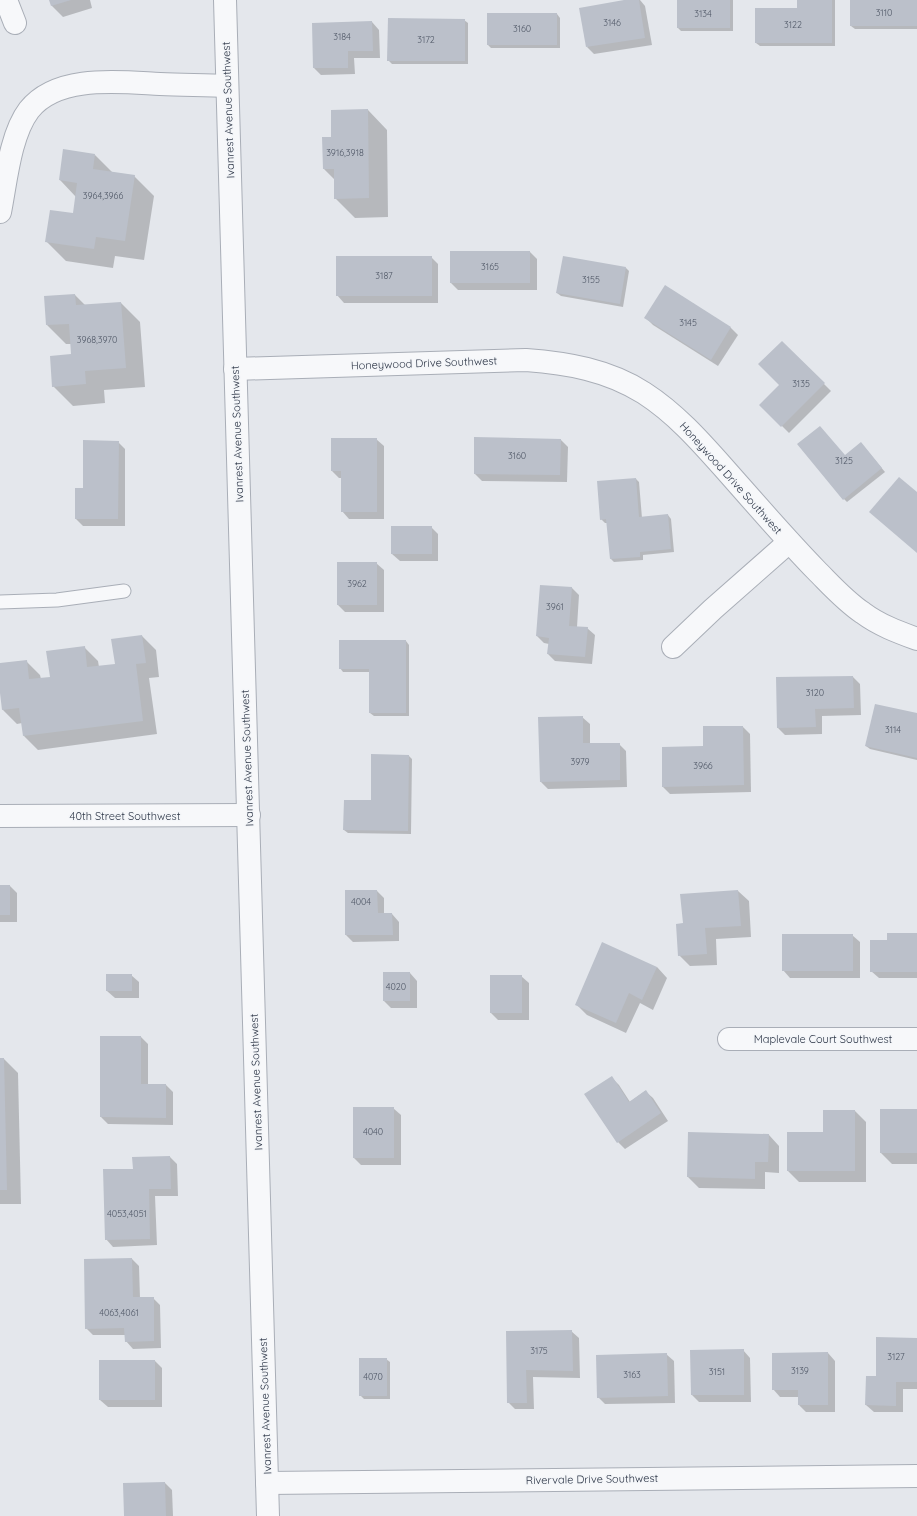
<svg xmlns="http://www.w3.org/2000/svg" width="917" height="1516" viewBox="0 0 917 1516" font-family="Quicksand,sans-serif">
<rect width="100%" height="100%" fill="#e4e7ec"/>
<g fill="#0003">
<polygon points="50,0 90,0 92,8 63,17 52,6"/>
<polygon points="630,0 640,0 645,6 652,45 594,54 587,47"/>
<polygon points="678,0 733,0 733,31 681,31 678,28"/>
<polygon points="798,0 835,0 835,46 760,46 756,43 798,9"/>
<polygon points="851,0 917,0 917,29 855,29 851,26"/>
<polygon points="488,14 557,14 560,18 560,48 491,48 488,45"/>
<polygon points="464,20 468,23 468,64 392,64 388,60"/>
<polygon points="372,22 379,30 380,58 354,58 355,74 321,75 314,68"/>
<polygon points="368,110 387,130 388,217 355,218 335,198 335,180 324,169 332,138"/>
<polygon points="95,155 113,173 134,176 154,196 144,260 115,256 113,268 66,261 46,241 74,214 76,197 60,180"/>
<polygon points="530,252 537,259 537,290 458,290 451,283"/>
<polygon points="431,257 438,264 438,303 344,303 337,295"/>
<polygon points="626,268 629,271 623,307 561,296 557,293"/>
<polygon points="665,287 731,328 738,335 718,366 653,325 646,318"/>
<polygon points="75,295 86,306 121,303 140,322 145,387 104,390 105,403 73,406 53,386 72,355 71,344 66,344 47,325"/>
<polygon points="782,342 831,391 789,433 761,405 781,385"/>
<polygon points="332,439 376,439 384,446 384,519 349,519 342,511 342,478 339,478 332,471"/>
<polygon points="561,440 568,447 567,482 482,481 475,474"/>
<polygon points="118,442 125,449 125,526 83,526 76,519 84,489"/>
<polygon points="864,447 885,472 847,502 844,499 845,456"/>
<polygon points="636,479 639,482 642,518 668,515 671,519 674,552 643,555 643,560 614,562 611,559 608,523 605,523 601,519"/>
<polygon points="431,527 438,534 438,561 400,561 392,554"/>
<polygon points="376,563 384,570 384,612 345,612 338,605"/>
<polygon points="541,586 572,588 579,595 577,627 587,628 595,635 592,664 555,661 548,654 549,644 544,643 537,636"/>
<polygon points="142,636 156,650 159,677 149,678 157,734 38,750 24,736 22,723 17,724 3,710 0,685 0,664 26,661 40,675 41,679 51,678 84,647 98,661 99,667 116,665"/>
<polygon points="406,641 409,645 409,716 374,716 370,713 370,672 343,672 340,668"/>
<polygon points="853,677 860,684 861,715 822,716 822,734 785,735 778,728"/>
<polygon points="917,715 917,760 870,749 866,746"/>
<polygon points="582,717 590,724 590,744 619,744 626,751 627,787 548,789 541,782"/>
<polygon points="743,727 750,734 751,792 670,794 663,787 704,747"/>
<polygon points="372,755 409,756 412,759 411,834 348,833 344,830 372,802"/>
<polygon points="0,886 10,886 17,893 17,922 0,922"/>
<polygon points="377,891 384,898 384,914 392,914 399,922 399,941 353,942 346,935"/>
<polygon points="738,891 749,901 751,937 716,939 717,965 690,966 679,955 684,924"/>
<polygon points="917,934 917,978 879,978 871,971 888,941"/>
<polygon points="852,935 860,942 860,978 790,978 783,970"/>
<polygon points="657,967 667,978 653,1010 640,1003 626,1033 587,1015 576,1004"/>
<polygon points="384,973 410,973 417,981 417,1008 391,1008 384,1001"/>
<polygon points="131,975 139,982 139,998 115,998 107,991"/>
<polygon points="521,976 529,983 529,1020 498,1020 491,1013"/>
<polygon points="141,1037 148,1044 148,1085 166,1085 173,1092 173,1125 108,1124 101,1117"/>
<polygon points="0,1059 4,1059 18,1073 21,1204 0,1204"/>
<polygon points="611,1077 619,1085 630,1102 645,1091 653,1098 668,1121 625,1149 618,1142"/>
<polygon points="393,1108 401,1115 401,1165 361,1165 354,1158"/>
<polygon points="917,1110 917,1164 892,1164 881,1153"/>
<polygon points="855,1111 866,1122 866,1182 799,1182 788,1171 824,1133"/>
<polygon points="769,1135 779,1146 779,1173 765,1172 765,1189 699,1188 688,1177"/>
<polygon points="170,1157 177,1164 178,1196 155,1196 157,1245 113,1247 106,1239 134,1170"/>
<polygon points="132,1259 139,1266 140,1298 153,1298 160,1305 161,1348 133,1349 126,1341 126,1335 93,1335 86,1328"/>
<polygon points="571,1331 579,1338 580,1378 533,1377 534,1409 515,1409 508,1402 507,1332"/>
<polygon points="917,1339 917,1389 903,1389 903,1412 874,1412 866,1405 877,1377"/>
<polygon points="743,1350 750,1358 751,1402 699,1402 692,1395"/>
<polygon points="828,1353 835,1361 835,1412 806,1412 799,1405 799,1397 780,1397 773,1389"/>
<polygon points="666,1354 674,1361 675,1403 605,1404 598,1397"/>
<polygon points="386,1359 390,1362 390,1399 364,1399 360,1395"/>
<polygon points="155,1361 162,1368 162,1407 108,1407 100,1400"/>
<polygon points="165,1483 172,1490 173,1516 125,1516"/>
</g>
<g fill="#bbc0ca">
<polygon points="49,0 71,0 51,6"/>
<polygon points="624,0 639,0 645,38 586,47 579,8"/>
<rect x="677" y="0" width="53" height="28"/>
<polygon points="797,0 832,0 832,43 755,43 755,8 797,8"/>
<rect x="850" y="0" width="67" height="26"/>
<rect x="487" y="13" width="70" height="32"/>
<polygon points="388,18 465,19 465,61 387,61"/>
<polygon points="372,21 373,51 348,51 348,68 313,68 312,23"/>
<polygon points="368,109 369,198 334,199 334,169 323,169 322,137 331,137 331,110"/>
<polygon points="63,149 95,154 93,169 135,175 125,241 96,237 94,249 45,242 50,210 73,213 77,183 59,180"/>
<rect x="450" y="251" width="80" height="32"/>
<rect x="336" y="256" width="96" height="40"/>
<polygon points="563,256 626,267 620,304 556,293"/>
<polygon points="665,285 731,327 711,360 644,318"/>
<polygon points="75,294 76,305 121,302 126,368 85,371 86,384 52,387 50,356 71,354 69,324 46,325 44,296"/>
<polygon points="782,341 825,383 781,427 759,405 779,385 758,364"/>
<polygon points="820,426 845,455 861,442 882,468 843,500 797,444"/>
<polygon points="474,437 561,439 560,475 474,474"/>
<polygon points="331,438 377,438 377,512 341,512 341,471 331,471"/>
<polygon points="83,440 119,441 118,519 75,519 75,488 83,488"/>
<polygon points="899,477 917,492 917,553 869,512"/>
<polygon points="636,478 639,517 668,514 671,549 640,552 640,557 610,559 606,519 600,520 597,481"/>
<rect x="391" y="526" width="41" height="28"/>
<rect x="337" y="562" width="40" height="43"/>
<polygon points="540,585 572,587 569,626 588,627 585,657 547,654 549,638 536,636"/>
<polygon points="142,635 146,663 136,664 143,721 23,736 19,708 2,710 0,693 0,663 27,660 29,679 50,677 46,651 85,646 87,667 115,664 111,639"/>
<polygon points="339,640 406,640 406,713 369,713 369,669 339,669"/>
<polygon points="853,676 854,708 815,709 816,727 777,728 776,677"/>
<polygon points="875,704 917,713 917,758 865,746"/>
<polygon points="583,716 583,743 620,743 620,780 540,782 538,717"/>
<polygon points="703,726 743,726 744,785 662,787 662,747 703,746"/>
<polygon points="371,754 409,755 408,831 343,830 344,800 371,800"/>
<rect x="0" y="885" width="10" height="30"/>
<polygon points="345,890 377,890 378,913 392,913 393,935 345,935"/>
<polygon points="738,890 741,926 705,928 707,954 678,956 676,924 683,923 680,894"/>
<polygon points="887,933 917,933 917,972 870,972 870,940 887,940"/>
<rect x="782" y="934" width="71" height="37"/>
<polygon points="602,942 657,967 642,1000 629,993 616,1023 575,1005"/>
<rect x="383" y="972" width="27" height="29"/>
<rect x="106" y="974" width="26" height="17"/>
<rect x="490" y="975" width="32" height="38"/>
<polygon points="100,1036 141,1036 141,1084 166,1084 166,1118 100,1117"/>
<polygon points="0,1058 4,1058 7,1190 0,1190"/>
<polygon points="612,1076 629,1102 646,1090 661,1113 617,1143 584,1094"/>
<rect x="353" y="1107" width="41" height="51"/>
<rect x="880" y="1109" width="37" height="44"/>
<polygon points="823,1110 855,1110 855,1171 787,1171 787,1132 823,1132"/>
<polygon points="688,1132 769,1134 768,1162 755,1162 755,1179 687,1177"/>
<polygon points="170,1156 171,1189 149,1189 150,1239 105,1240 103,1169 133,1169 132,1157"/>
<polygon points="132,1258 133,1297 154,1297 154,1341 125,1342 124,1328 85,1329 84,1259"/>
<polygon points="572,1330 573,1371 526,1370 527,1403 507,1403 506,1331"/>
<polygon points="876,1337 917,1338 917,1382 896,1382 896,1406 865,1405 866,1376 876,1376"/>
<polygon points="744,1349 744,1395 691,1395 690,1350"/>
<polygon points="828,1352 828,1405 798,1405 798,1390 772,1390 772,1353"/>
<polygon points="667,1353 668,1396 597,1398 596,1355"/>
<rect x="359" y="1358" width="28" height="38"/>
<rect x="99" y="1360" width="56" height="40"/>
<polygon points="165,1482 166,1516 124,1516 123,1483"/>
</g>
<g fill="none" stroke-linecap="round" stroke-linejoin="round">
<g stroke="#a9aeb7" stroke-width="15">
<polyline id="service" points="0,602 57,600 124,591"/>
</g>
<g stroke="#a9aeb7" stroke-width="24">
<g id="minor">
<polyline points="6,0 15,23"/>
<path d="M0 212C6 182 10 135 29 110 57 74 120 82 160 84 183 85 205 85 227 86"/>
<path d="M235 369 526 360C567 363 608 370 644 393 675 413 699 440 723 467 754 502 784 537 816 570 831 585 845 601 863 613 879 625 898 632 917 639"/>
<polyline points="673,647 713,609 789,542"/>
<polyline points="0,816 249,815"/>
<polyline points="729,1039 917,1039"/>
<polyline points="267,1483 917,1476"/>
</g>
</g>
<g stroke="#a9aeb7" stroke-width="24">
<polyline id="tertiary" points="225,0 268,1516"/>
</g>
<use href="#service" stroke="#f7f8fa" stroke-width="13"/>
<use href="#minor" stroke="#f7f8fa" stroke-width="22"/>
<use href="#tertiary" stroke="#f7f8fa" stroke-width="22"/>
</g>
<g text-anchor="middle" stroke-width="3" stroke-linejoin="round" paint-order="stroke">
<g font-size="9" fill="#4f5766">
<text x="884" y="16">3110</text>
<text x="703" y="17">3134</text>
<text x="612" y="26">3146</text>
<text x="793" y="28">3122</text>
<text x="522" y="32">3160</text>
<text x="342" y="40">3184</text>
<text x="426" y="43">3172</text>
<text x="345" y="156">3916,3918</text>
<text x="103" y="199">3964,3966</text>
<text x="490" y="270">3165</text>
<text x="384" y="279">3187</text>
<text x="591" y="283">3155</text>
<text x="688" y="326">3145</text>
<text x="97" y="343">3968,3970</text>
<text x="801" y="387">3135</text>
<text x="517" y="459">3160</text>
<text x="844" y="464">3125</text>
<text x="357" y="587">3962</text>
<text x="555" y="610">3961</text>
<text x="815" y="696">3120</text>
<text x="893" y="733">3114</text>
<text x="580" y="765">3979</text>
<text x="703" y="769">3966</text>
<text x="361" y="905">4004</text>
<text x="396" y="990">4020</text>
<text x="373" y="1135">4040</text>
<text x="127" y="1217">4053,4051</text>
<text x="119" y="1316">4063,4061</text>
<text x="539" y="1354">3175</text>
<text x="896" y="1360">3127</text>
<text x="800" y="1374">3139</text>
<text x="717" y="1375">3151</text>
<text x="632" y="1378">3163</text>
<text x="373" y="1380">4070</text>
</g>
<g font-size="11" fill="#2b3445" stroke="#f4f6f9">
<text transform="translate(228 110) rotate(-92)" y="4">Ivanrest Avenue Southwest</text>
<text transform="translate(424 363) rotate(-2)" y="4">Honeywood Drive Southwest</text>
<text transform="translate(237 434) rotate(-92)" y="4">Ivanrest Avenue Southwest</text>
<text transform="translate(731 478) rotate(48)" y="4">Honeywood Drive Southwest</text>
<text transform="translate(247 758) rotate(-92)" y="4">Ivanrest Avenue Southwest</text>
<text x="125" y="820">40th Street Southwest</text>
<text x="823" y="1043">Maplevale Court Southwest</text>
<text transform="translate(256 1082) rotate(-92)" y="4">Ivanrest Avenue Southwest</text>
<text transform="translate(265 1406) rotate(-92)" y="4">Ivanrest Avenue Southwest</text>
<text transform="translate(592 1479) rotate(-1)" y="4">Rivervale Drive Southwest</text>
</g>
</g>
</svg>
